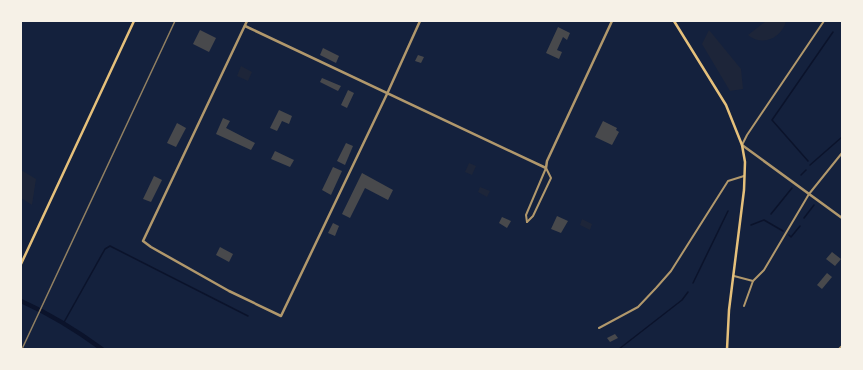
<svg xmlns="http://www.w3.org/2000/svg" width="863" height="370" viewBox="0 0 863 370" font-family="Raleway,sans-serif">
<rect width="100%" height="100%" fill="#14213d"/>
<g fill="#1d2539">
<path d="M766 21H786C782 38 762 47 748 35Z"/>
<polygon points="709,30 741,69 743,89 730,91 702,44"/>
<polygon points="241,66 252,72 248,81 237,76"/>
<polygon points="469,163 476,166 472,175 465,172"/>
<polygon points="21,170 36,179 32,205 21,198"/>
<polygon points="480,187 490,191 487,197 478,192"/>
<polygon points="582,219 592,224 590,230 580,225"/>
</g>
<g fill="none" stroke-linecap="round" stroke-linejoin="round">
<g stroke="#0b132b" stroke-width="1.5">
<polyline points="808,161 772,120 833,32"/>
<polyline points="810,165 842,137"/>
<polyline points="801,175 806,170"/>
<polyline points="771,214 792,188"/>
<polyline points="804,218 814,205"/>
<polyline points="751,225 764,220 783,231"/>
<polyline points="789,235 791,237 800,226"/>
<polyline points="693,283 728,211"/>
<polyline points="63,324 105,249 110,246 248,316"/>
<polyline points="619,349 682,300 688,292"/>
</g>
<path stroke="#0b132b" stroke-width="4.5" d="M21 301C50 314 76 330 102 349"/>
</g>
<g fill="#48494c">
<polygon points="558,27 570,33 567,40 563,37 557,50 562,52 559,59 546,53"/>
<polygon points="200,30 216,38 209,52 193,44"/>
<polygon points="323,48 339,56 336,63 320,55"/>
<polygon points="418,55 424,57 421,63 415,61"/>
<polygon points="322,78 341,86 338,91 320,82"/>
<polygon points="348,90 354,93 347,108 341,105"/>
<polygon points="279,110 292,116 289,124 282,121 277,131 270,128"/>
<polygon points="223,118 230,121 226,128 255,143 251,150 216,134"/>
<polygon points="603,121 617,128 616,130 619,132 612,145 595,137"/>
<polygon points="177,123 186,128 176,147 167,143"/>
<polygon points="346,143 353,146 345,165 337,161"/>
<polygon points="275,151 294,160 290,167 271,159"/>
<polygon points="333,167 342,171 331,195 322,190"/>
<polygon points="362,173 393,190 388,200 365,188 350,218 342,214"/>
<polygon points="154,176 162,180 151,202 143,199"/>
<polygon points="557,216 568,221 561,233 551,229"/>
<polygon points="502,217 511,221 507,228 499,223"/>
<polygon points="333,223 339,226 335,236 328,233"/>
<polygon points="220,247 233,254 229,262 216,255"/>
<polygon points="832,252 841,259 835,266 826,259"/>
<polygon points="827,273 832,277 822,289 817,285"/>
<polygon points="615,334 618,338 610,342 607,338"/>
</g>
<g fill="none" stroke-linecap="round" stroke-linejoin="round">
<g stroke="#b1986c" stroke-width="2">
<polyline points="742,145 747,135 824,21"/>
<polyline points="527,222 533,216 551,178 546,168"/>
<polyline points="527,222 526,215 546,168"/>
<polyline points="734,276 753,281"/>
<polyline points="744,306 753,281 764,270 809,194 842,153"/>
<polyline points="599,328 638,307 656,288 671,271 728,181 744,176"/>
<polyline points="839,349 842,346"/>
</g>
<g stroke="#b1986c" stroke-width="2.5">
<polyline points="247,21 143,241 151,247 229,291 281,316 387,94 420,21"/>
<polyline points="245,26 546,168 547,161 612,21"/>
<polyline points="742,145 842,218"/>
</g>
<g stroke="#e5c07b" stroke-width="2.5">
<polyline points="674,21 726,105 742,145 745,162 744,190 729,310 727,349"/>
<polyline points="21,264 134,21"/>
</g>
<polyline stroke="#918062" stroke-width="1.5" points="22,349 175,21"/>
</g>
<rect width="863" height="370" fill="none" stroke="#f6f1e7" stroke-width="44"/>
</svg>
